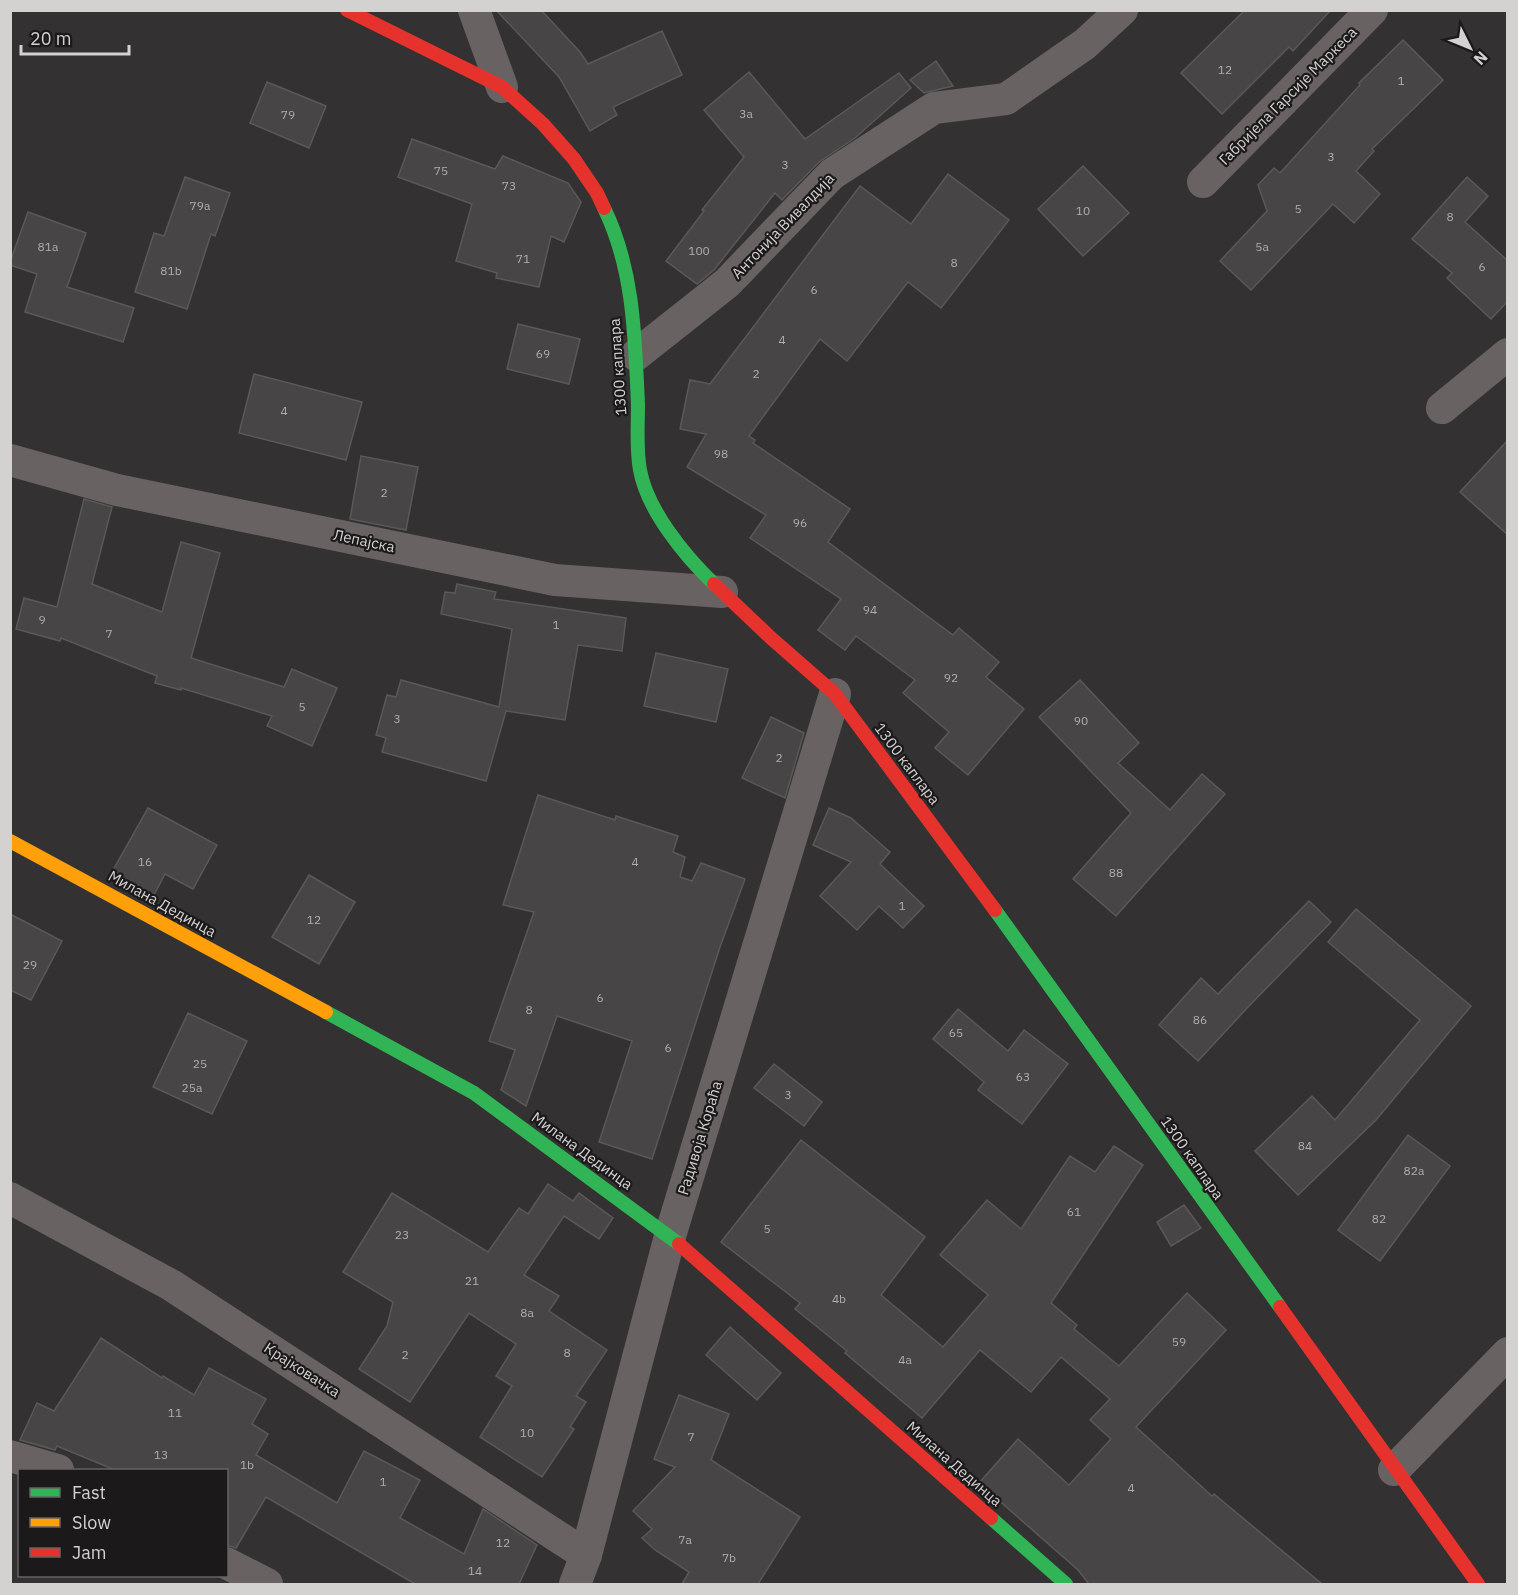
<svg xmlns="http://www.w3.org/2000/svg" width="1518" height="1595" viewBox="0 0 1518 1595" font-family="'IBM Plex Sans',sans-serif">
<rect width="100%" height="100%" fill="#333131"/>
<g fill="#474545" stroke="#5a5959" stroke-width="1.5">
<polygon points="496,10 541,10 580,52 588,64 662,31 682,75 613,107 617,115 590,131 559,77"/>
<polygon points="1245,10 1331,10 1293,51 1289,47 1222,114 1181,73"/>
<polygon points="1403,40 1443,80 1372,149 1374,151 1356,171 1380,194 1354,223 1333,204 1251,290 1220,261 1267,211 1258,185 1274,168 1280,173 1360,85 1359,83"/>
<polygon points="936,61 953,86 924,93 910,80"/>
<polygon points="749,72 805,139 899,73 911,88 855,138 819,162 782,200 775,193 714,270 697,284 666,261 704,211 702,210 744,157 704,110"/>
<polygon points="267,82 326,106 309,148 250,123"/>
<polygon points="412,139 495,169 503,156 568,183 581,202 564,242 551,236 539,287 496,278 497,273 456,261 472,204 398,177"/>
<polygon points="1083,166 1129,213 1083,256 1038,209"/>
<polygon points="948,174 1009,220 941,308 908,282 847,361 820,339 749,436 755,440 753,443 850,509 828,542 953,635 959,628 999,662 986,677 1024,709 968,775 935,748 949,732 903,693 915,680 856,636 845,650 818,630 841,599 750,538 766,515 687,467 706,434 680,429 690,380 710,384 860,186 911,224"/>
<polygon points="185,177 230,193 215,236 211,234 187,309 135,292 154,233 164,236"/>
<polygon points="1467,177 1488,196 1465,222 1508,261 1508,301 1491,319 1447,278 1452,273 1412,239"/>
<polygon points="28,212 86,233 67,287 134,308 123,342 25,312 37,274 10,265 10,262"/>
<polygon points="518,324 580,339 569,384 507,369"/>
<polygon points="254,374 362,402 346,460 239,433"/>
<polygon points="1508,440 1508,535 1460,492"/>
<polygon points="361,456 418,467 406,530 350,519"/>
<polygon points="84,499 112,507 92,584 162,612 181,542 220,553 191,658 284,687 292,669 337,688 312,746 267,726 272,716 181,688 181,690 155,683 157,676 61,638 60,641 16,629 24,598 57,607"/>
<polygon points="457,584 496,592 494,599 626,618 622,651 578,645 565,720 506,711 486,781 382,752 386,738 376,735 387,695 396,697 401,680 499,707 512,629 441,614 445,592 455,593"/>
<polygon points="656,653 728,669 716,722 644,706"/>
<polygon points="1080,680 1139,743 1118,763 1170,810 1202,774 1225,794 1116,916 1073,879 1131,813 1039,717"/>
<polygon points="771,717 804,733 785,798 742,778"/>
<polygon points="538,795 615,820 616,816 678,836 673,852 685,857 680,877 692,881 701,863 745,879 720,947 652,1159 599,1142 632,1041 557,1016 526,1106 501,1090 515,1050 489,1041 534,912 503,905"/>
<polygon points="148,808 217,845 193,889 165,874 154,895 112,872"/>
<polygon points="829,808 851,818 890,852 880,864 924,906 903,928 879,906 857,930 820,896 851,862 813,845"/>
<polygon points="309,875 355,902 319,964 272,937"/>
<polygon points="1309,901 1331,922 1249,1006 1198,1061 1159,1025 1201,978 1218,994"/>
<polygon points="1356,909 1471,1006 1376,1120 1298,1195 1255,1151 1312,1096 1335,1120 1420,1020 1328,942"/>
<polygon points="10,914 62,941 31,1000 10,990"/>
<polygon points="958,1009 1008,1051 1024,1030 1068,1064 1022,1124 978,1090 984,1082 933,1039"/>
<polygon points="188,1013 247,1041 212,1114 153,1087"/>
<polygon points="774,1064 822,1102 804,1126 754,1088"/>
<polygon points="1408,1135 1450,1166 1380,1261 1338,1230"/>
<polygon points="801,1140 925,1237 881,1295 943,1347 988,1295 940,1255 987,1200 1021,1229 1070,1156 1095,1172 1114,1146 1143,1165 1051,1303 1077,1325 1074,1329 1119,1366 1187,1293 1226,1330 1136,1427 1212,1496 1214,1494 1322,1584 1089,1584 1078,1570 979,1483 1018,1439 1069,1485 1111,1439 1090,1420 1110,1399 1061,1357 1031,1392 980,1350 922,1418 845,1353 847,1351 795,1309 800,1303 721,1242"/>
<polygon points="548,1184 573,1201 579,1193 613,1218 599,1239 564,1216 524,1275 559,1296 549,1311 607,1350 576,1396 586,1402 570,1427 574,1429 542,1477 480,1437 512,1386 496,1376 516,1344 469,1313 410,1402 359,1369 387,1326 393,1302 343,1272 392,1193 488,1252 519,1208 528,1214"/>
<polygon points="1184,1205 1201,1228 1171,1246 1157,1222"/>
<polygon points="730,1327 781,1373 757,1400 706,1355"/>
<polygon points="101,1338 162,1378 163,1376 194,1395 209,1368 266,1399 252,1424 268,1434 256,1455 337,1503 364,1451 420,1480 400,1518 464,1554 483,1509 537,1545 519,1584 415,1584 266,1497 236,1548 226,1545 226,1470 115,1470 57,1446 55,1450 20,1440 37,1403 54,1411"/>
<polygon points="679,1395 729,1414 711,1460 800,1517 758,1584 682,1584 689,1572 655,1550 642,1538 652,1529 633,1511 675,1467 654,1459"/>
</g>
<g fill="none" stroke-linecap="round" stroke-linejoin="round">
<g stroke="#696262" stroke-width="32">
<polyline points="474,10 502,87"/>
<polyline points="1203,182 1372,10"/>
<polyline points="636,355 727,283 832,174 934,108 1006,99 1085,44 1122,10"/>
<polyline points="1442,408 1508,354"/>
<polyline points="10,460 117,490 555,580 722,592"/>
<polyline points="10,1198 171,1285 586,1555"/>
<polyline points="10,1456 58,1470"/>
<polyline points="1394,1470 1508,1353"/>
<polyline points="226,1563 267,1584"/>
<polyline points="575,1584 586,1555 670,1236 835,694"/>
</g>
<g stroke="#30b455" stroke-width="14">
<path d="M604 208C634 269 635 338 638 405 638 426 636 449 640 470 647 510 685 556 714 584"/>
<polyline points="995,910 1280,1307"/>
<polyline points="326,1012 474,1093 679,1244"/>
<polyline points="991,1518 1066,1584"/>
</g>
<polyline stroke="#ff9f0a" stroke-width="14" points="10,841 326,1012"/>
<g stroke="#e5322d" stroke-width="14">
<polyline points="347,10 502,87 543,124 574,159 597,193 604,208"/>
<polyline points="714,584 771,638 835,694 995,910"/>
<polyline points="679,1244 991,1518"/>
<polyline points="1280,1307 1478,1584"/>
</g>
</g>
<g text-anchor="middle" stroke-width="4.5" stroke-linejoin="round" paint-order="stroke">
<g font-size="12" fill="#b1aeae">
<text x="1225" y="74">12</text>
<text x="1401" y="85">1</text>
<text x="746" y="118">3a</text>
<text x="288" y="119">79</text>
<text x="1331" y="161">3</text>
<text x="785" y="169">3</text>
<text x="441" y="175">75</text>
<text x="509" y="190">73</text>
<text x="200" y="210">79a</text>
<text x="1298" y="213">5</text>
<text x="1083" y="215">10</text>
<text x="1450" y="221">8</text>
<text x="48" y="251">81a</text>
<text x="1262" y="251">5a</text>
<text x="699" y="255">100</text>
<text x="523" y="263">71</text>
<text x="954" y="267">8</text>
<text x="1482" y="271">6</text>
<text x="171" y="275">81b</text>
<text x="814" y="294">6</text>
<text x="782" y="344">4</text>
<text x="543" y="358">69</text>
<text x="756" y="378">2</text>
<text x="284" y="415">4</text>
<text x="721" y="458">98</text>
<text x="384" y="497">2</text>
<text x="800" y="527">96</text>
<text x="870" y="614">94</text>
<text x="42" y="624">9</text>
<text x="556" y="629">1</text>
<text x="109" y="638">7</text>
<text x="951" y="682">92</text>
<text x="302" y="711">5</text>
<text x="397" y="723">3</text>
<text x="1081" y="725">90</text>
<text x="779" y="762">2</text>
<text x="145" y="866">16</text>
<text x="635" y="866">4</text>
<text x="1116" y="877">88</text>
<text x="902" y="910">1</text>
<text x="314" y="924">12</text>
<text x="30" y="969">29</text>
<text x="600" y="1002">6</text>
<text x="529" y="1014">8</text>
<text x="1200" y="1024">86</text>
<text x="956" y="1037">65</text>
<text x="668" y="1052">6</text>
<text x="200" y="1068">25</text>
<text x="1023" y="1081">63</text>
<text x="192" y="1092">25a</text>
<text x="788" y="1099">3</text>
<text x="1305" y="1150">84</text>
<text x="1414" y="1175">82a</text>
<text x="1074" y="1216">61</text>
<text x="1379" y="1223">82</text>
<text x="767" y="1233">5</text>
<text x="402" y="1239">23</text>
<text x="472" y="1285">21</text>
<text x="839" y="1303">4b</text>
<text x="527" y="1317">8a</text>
<text x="1179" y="1346">59</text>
<text x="567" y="1357">8</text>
<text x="405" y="1359">2</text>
<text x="905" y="1364">4a</text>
<text x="175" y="1417">11</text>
<text x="527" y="1437">10</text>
<text x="691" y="1441">7</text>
<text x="161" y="1459">13</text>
<text x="247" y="1469">1b</text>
<text x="383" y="1486">1</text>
<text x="1131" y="1492">4</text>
<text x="685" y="1544">7a</text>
<text x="503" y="1547">12</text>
<text x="729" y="1562">7b</text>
<text x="475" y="1575">14</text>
</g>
<g font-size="15" fill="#d4d1d1" stroke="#1b1919">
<text transform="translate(1288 96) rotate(-45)" y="5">Габријела Гарсије Маркеса</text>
<text transform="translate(783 226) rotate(-46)" y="5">Антонија Вивалдија</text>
<text transform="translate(618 367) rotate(-94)" y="5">1300 каплара</text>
<text transform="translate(364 541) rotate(12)" y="5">Лепајска</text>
<text transform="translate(907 764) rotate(53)" y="5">1300 каплара</text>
<text transform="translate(162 904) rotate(29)" y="5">Милана Дединца</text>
<text transform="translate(700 1138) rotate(-73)" y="5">Радивоја Кораћа</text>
<text transform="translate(582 1151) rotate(36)" y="5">Милана Дединца</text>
<text transform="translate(1192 1158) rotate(55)" y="5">1300 каплара</text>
<text transform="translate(302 1370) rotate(33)" y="5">Крајковачка</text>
<text transform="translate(954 1464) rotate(41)" y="5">Милана Дединца</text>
</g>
</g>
<rect width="1518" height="1595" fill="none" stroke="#d4d1d1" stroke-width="24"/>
<rect x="18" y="1469" width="210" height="108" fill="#1b1919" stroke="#656363" stroke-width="1.5"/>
<rect x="30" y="1488" width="30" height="9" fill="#30b455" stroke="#656363" stroke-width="1.5"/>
<text x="72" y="1499" font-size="18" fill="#d4d1d1">Fast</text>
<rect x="30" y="1518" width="30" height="9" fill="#ff9f0a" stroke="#656363" stroke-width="1.5"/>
<text x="72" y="1529" font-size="18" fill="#d4d1d1">Slow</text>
<rect x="30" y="1548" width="30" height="9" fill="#e5322d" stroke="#656363" stroke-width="1.5"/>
<text x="72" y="1559" font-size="18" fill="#d4d1d1">Jam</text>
<g transform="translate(1470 48) rotate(133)" stroke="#1b1919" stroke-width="4.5" paint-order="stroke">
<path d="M0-4.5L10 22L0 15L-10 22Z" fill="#d4d1d1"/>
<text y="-9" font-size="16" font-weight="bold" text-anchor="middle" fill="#d4d1d1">N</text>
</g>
<path d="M21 45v9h108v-9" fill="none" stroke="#d4d1d1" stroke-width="3"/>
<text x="30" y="45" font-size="18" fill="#d4d1d1" stroke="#1b1919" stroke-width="4.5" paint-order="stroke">20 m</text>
</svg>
